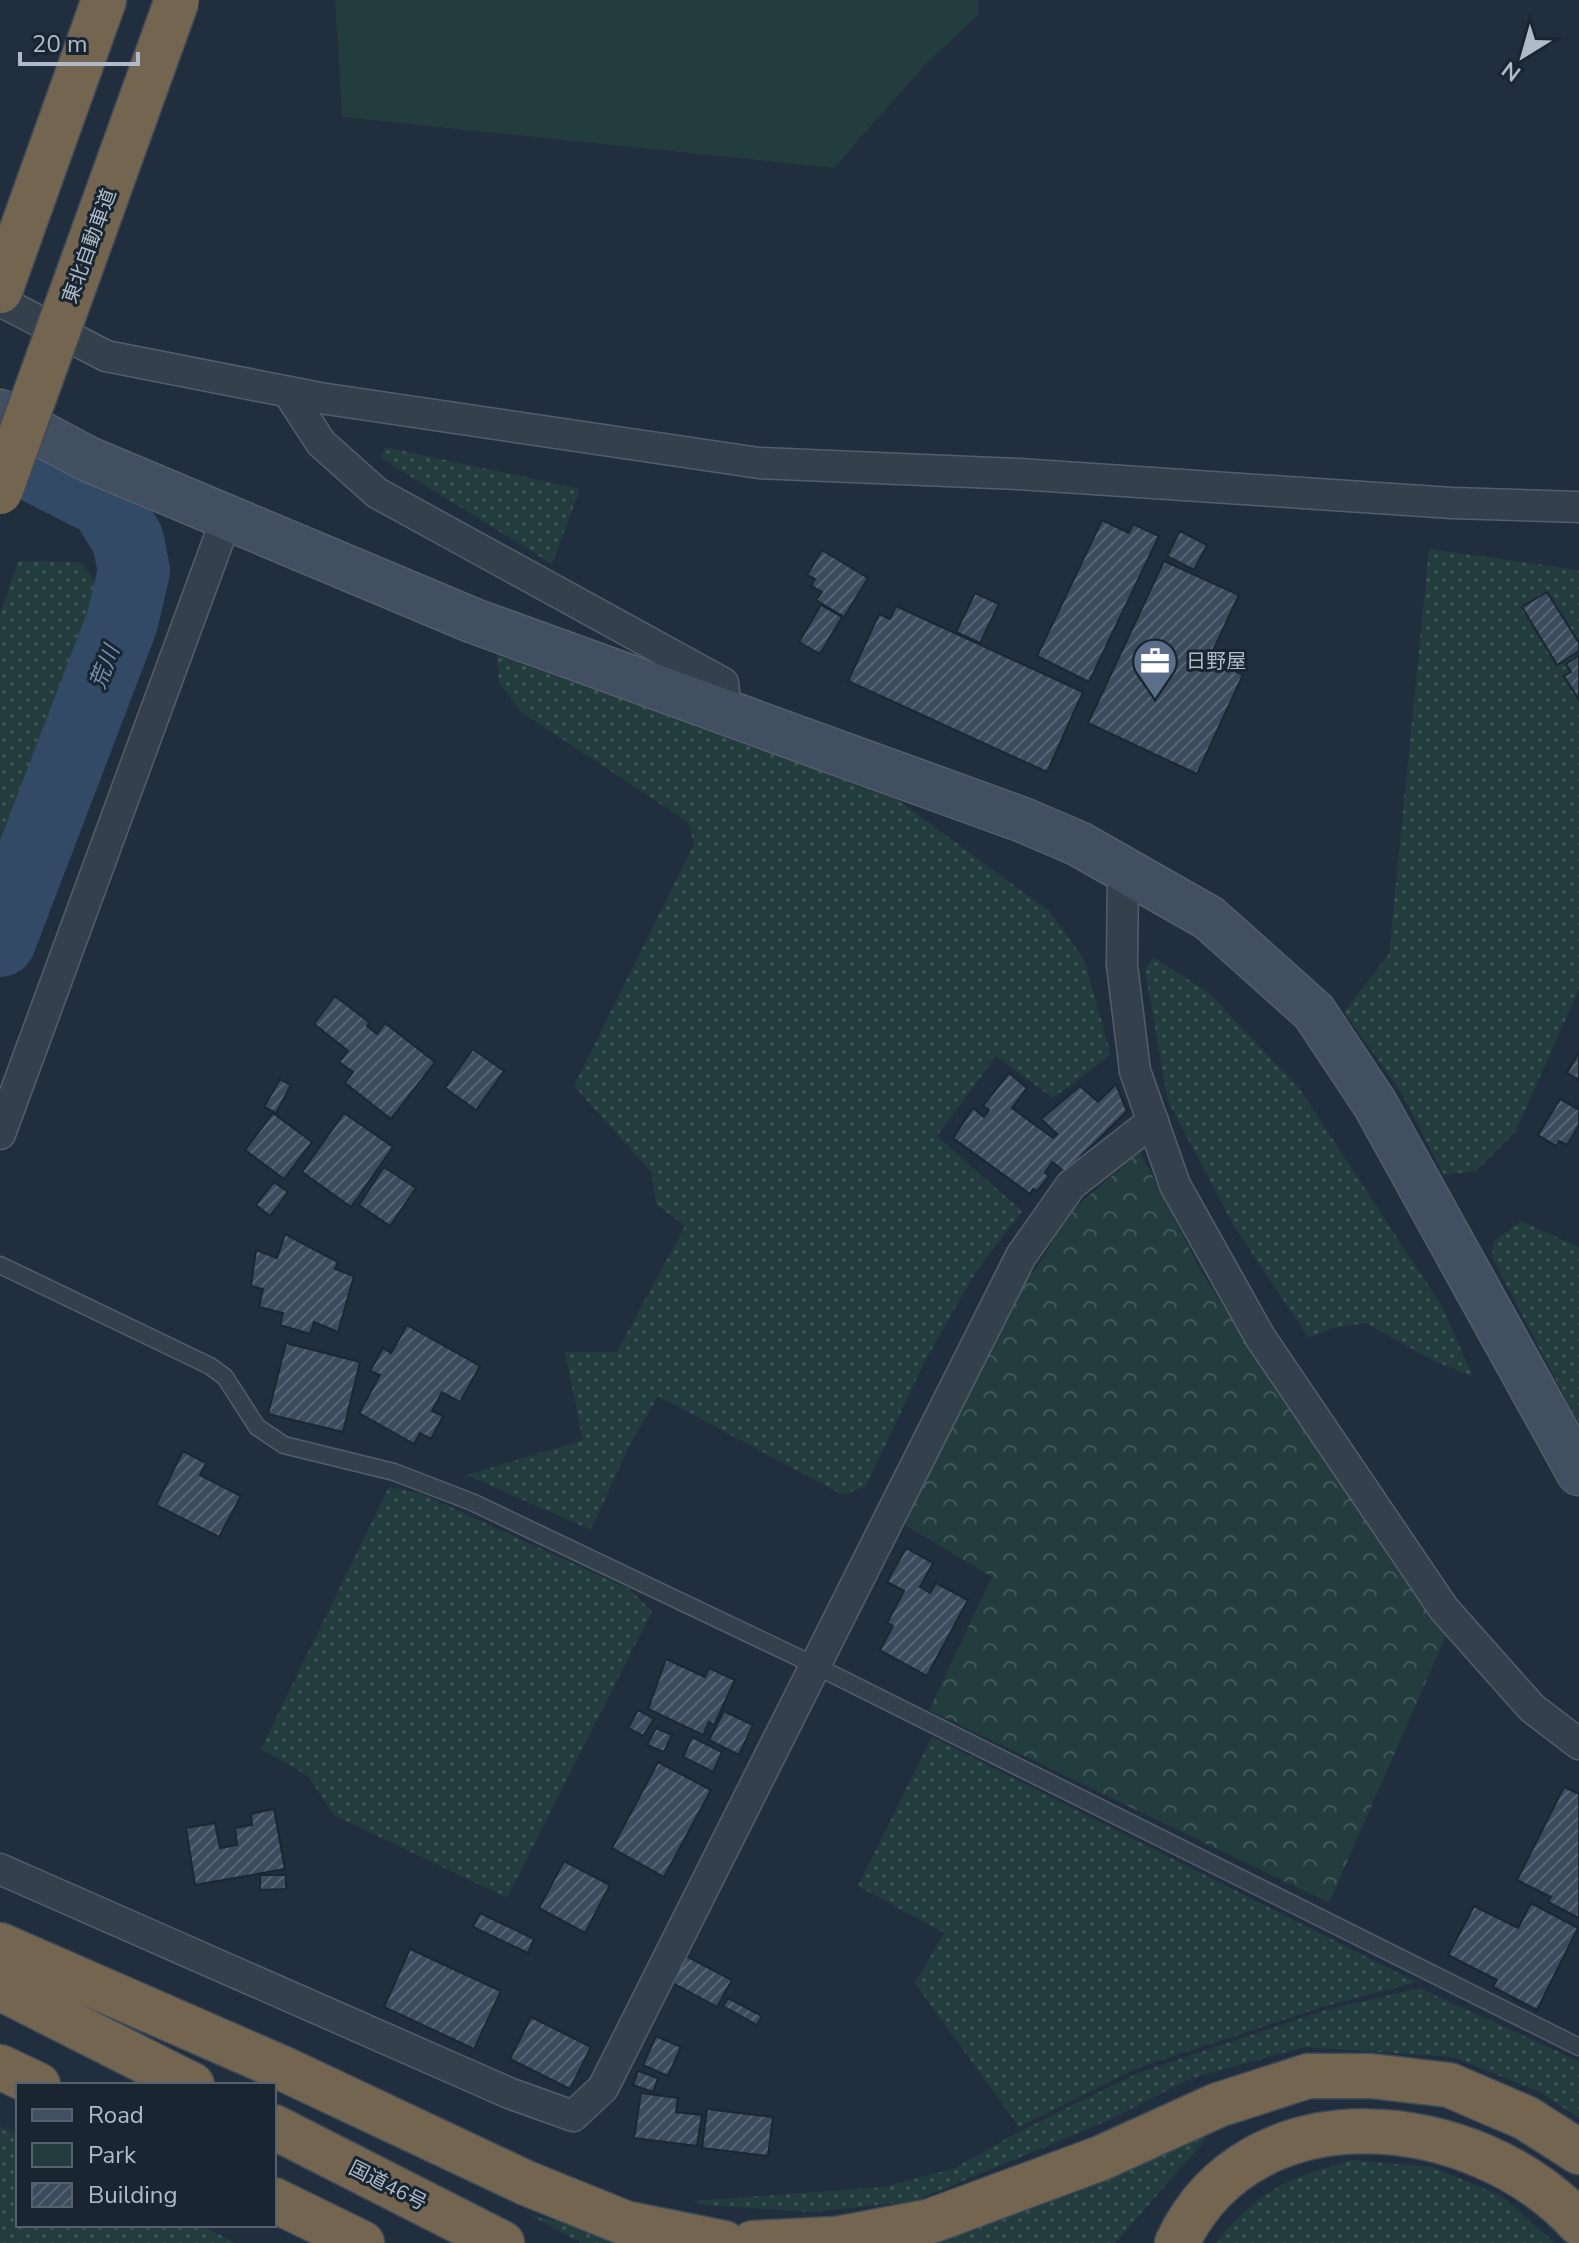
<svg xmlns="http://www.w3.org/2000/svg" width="1579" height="2243" viewBox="0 0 1579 2243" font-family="'Nunito Sans','Noto Sans JP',sans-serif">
<defs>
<pattern id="grass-dots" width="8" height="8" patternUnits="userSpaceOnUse" patternTransform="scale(2)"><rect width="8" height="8" fill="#233c3e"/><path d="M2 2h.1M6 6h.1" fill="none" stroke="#405659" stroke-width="1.8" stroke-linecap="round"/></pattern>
<pattern id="forest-crowns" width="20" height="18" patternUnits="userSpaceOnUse" patternTransform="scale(2)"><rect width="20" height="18" fill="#233c3e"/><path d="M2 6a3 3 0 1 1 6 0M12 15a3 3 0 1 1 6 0" fill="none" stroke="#405659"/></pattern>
<pattern id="building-hatch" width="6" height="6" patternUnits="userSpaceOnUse" patternTransform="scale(2)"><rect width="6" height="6" fill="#3c4c5d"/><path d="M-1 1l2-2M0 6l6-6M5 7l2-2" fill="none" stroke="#566473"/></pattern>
</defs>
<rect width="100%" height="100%" fill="#212e3d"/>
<g fill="url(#grass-dots)">
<polygon points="385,447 580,489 552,564 381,458"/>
<polygon points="1429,549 1579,570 1579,989 1515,1132 1476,1171 1444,1175 1400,1090 1344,1012 1389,954"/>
<polygon points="18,561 80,562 108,597 0,885 0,615"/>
<polygon points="496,650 898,800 1049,911 1084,959 1111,1055 1053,1098 996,1056 937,1136 1022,1211 975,1273 925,1361 866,1486 843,1495 658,1396 629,1446 591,1530 467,1475 583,1440 565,1352 617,1352 685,1226 656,1204 652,1173 574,1086 694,844 688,822 521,712 499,682"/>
<polygon points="1153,957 1208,992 1299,1088 1443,1308 1473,1377 1434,1361 1366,1323 1331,1328 1309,1338 1234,1226 1168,1101 1145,970"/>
<polygon points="1521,1221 1579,1247 1579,1424 1492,1257 1494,1241"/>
<polygon points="389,1487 420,1493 629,1589 652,1611 507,1898 334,1815 308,1776 261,1749"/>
<polygon points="932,1737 1416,1982 1322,2007 1137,2068 1019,2127 915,1983 944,1933 858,1886"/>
<polygon points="1419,1988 1579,2061 1579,2118 1540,2092 1453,2057 1305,2047 1192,2078 1107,2121 914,2201 813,2212 707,2205 692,2201 884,2187 955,2168 1018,2132 1138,2073 1323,2011"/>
<polygon points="0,2126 18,2134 18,2225 200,2225 236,2243 0,2243"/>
<polygon points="1194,2136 1207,2138 1115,2243 931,2243"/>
<path d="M1351 2160 1432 2167 1502 2196 1555 2243H1215C1263 2189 1282 2180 1351 2160Z"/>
<polygon points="528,2214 637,2243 581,2243"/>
</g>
<polygon fill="url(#forest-crowns)" points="1140,1152 1201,1271 1277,1391 1446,1636 1329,1903 929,1710 992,1577 900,1522 1018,1278 1034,1272 1071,1211"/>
<polygon fill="#233c3e" points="335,0 978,0 978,15 925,65 834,168 342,117"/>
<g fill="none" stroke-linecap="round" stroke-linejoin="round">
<polyline stroke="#334a66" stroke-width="72" points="0,449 105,502 128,540 134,571 122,622 0,941"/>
</g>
<g fill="url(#building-hatch)" stroke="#1c2734" stroke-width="2">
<polygon points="1102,520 1129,533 1133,524 1159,536 1089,682 1037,656"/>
<polygon points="1180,531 1207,545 1194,570 1167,556"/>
<polygon points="822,550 868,578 844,617 816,600 822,592 811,586 815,579 807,575"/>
<polygon points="1164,561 1239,595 1209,659 1243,675 1197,774 1088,723"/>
<polygon points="1547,592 1579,643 1579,651 1557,665 1522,607"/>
<polygon points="975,593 999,604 980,643 956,632"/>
<polygon points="821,605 842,617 820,654 799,642"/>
<polygon points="896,606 1083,692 1047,772 848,681 879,614 890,619"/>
<polygon points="1579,655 1579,700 1564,676 1571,672 1566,664"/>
<polygon points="335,996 369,1022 367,1026 377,1034 385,1023 435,1062 391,1119 345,1083 353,1072 339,1062 348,1051 314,1024"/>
<polygon points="473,1049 504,1071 476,1110 445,1088"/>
<polygon points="1579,1052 1579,1080 1567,1073"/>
<polygon points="1009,1073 1027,1088 1012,1108 1053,1138 1057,1134 1041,1119 1080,1086 1098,1102 1116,1084 1127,1111 1065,1172 1052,1162 1045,1173 1049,1176 1037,1191 1033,1189 1030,1194 953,1138 973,1108 984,1117 989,1110 983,1106"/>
<polygon points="280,1079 291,1085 276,1113 264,1107"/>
<polygon points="1560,1099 1579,1110 1579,1125 1567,1145 1559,1141 1556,1146 1538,1135"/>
<polygon points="273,1113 312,1142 284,1179 245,1150"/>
<polygon points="344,1113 393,1147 351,1207 302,1172"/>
<polygon points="384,1167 416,1188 390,1226 359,1205"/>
<polygon points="274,1182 288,1192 270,1216 256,1205"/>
<polygon points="285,1234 338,1262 335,1269 354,1276 338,1332 314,1322 310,1334 280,1325 283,1313 259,1307 263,1289 251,1286 256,1250 277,1258"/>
<polygon points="407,1325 480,1366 460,1402 442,1392 432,1411 443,1416 431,1439 420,1433 414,1444 359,1413 380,1375 370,1371 383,1348 391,1353"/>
<polygon points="286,1343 360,1362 343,1432 268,1414"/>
<polygon points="183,1451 206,1463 200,1475 241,1496 219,1537 156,1505"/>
<polygon points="906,1548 933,1563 920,1587 930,1593 936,1583 968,1600 927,1676 880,1650 893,1626 887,1623 904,1591 887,1582"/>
<polygon points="666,1659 705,1677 709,1668 735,1680 714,1725 709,1722 703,1735 648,1709"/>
<polygon points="638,1710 654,1719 643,1736 628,1728"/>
<polygon points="724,1711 753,1725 739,1755 709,1740"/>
<polygon points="656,1728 672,1735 664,1752 647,1745"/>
<polygon points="692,1737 722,1752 713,1772 683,1757"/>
<polygon points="658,1762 711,1790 664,1877 612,1848"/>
<polygon points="1564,1787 1579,1794 1579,1918 1548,1902 1551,1897 1517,1880"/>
<polygon points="274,1809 285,1869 195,1885 186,1828 215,1823 220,1848 237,1845 235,1828 252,1825 251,1814"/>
<polygon points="564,1861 610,1885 585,1933 539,1908"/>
<polygon points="260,1875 286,1875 286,1889 260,1890"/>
<polygon points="1531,1903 1578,1928 1537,2010 1493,1987 1497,1980 1448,1955 1474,1906 1518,1928"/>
<polygon points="480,1913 534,1939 528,1953 473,1927"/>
<polygon points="410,1949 501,1991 474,2049 384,2007"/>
<polygon points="686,1956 732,1980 717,2007 672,1983"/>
<polygon points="728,1998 762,2016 757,2025 723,2006"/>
<polygon points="531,2017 591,2047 570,2089 510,2059"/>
<polygon points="656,2036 681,2047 668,2076 643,2065"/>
<polygon points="638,2071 658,2078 653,2092 633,2085"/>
<polygon points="641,2093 678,2098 676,2112 702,2115 697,2146 634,2138"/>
<polygon points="707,2109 773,2117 768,2156 702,2148"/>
</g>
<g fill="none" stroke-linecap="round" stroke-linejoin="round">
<g stroke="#535e6b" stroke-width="19">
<polyline id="lane" points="0,1265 210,1366 225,1377 257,1427 284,1445 394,1472 472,1502 814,1665 1579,2047"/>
</g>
<g stroke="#535e6b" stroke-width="33">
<g id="street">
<polyline points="0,301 106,356 320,398 759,463 1019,474 1452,503 1579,507"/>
<polyline points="288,392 321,443 377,493 723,683 726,711"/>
<polyline points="1123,872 1122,965 1135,1071 1175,1185 1260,1337 1444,1609 1532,1708 1579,1744"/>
<polyline points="0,1134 227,517"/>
<polyline points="0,1869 509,2093 573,2116 603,2088 1021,1256 1071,1185 1153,1121"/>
</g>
</g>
<g stroke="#535e6b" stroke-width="47">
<polyline id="secondary" points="0,412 88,459 474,621 1023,820 1079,844 1209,918 1314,1012 1375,1104 1579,1473"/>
</g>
<g stroke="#404b58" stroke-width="47">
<g id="highway">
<polyline points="0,291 104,0"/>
<polyline points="0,1945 284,2069 526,2183 625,2223 724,2243"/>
<polyline points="0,1988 192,2085"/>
<polyline points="0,2067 38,2085"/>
<polyline points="274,2127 502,2243"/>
<polyline points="274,2200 362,2243"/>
<polyline points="753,2243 836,2239 931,2221 1101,2158 1218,2105 1308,2076 1371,2076 1449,2085 1526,2118 1579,2152"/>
<path d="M1177 2243C1251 2085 1476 2110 1579 2223"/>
</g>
</g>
<use href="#lane" stroke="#35404d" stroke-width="16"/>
<use href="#street" stroke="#35404d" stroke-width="30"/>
<use href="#secondary" stroke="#424f61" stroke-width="44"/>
<use href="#highway" stroke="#746551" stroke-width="44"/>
<g stroke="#404b58" stroke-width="47" stroke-linecap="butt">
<polyline id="highway-bridge" points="0,492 177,0"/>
</g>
<use href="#highway-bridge" stroke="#746551" stroke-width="44"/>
</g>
<defs>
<g id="office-pin" transform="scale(2.3)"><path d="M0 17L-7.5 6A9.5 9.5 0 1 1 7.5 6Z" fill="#5c6f8a" stroke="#1a2532"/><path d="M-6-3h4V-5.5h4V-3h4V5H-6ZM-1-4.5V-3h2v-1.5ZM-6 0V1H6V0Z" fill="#fff"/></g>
</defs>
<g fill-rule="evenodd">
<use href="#office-pin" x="1155" y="661"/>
</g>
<g text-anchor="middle" stroke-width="6" stroke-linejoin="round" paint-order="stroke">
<g font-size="20" fill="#b0bbc9" stroke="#1a2532">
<text transform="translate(89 246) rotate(-70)" y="7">東北自動車道</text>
<text transform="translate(388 2185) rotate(27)" y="7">国道46号</text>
</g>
<g font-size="20" fill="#b0bbc9" stroke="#1a2532" text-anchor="start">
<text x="1186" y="668">日野屋</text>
</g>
<g font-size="22" font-style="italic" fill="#7592b3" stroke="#1a2532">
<text transform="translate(104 667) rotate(-69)" y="8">荒川</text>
</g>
</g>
<rect x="16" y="2083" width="260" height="144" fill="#1a2532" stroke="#56616e" stroke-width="2"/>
<rect x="32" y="2109" width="40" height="12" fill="#424f61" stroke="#56616e" stroke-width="2"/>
<text x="88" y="2123" font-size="24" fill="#b0bbc9">Road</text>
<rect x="32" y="2143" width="40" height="24" fill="#233c3e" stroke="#56616e" stroke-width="2"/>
<text x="88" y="2163" font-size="24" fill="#b0bbc9">Park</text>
<rect x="32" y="2183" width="40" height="24" fill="url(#building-hatch)" stroke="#56616e" stroke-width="2"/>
<text x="88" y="2203" font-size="24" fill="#b0bbc9">Building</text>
<g transform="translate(1523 56) rotate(217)" stroke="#1a2532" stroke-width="6" paint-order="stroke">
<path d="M0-6L14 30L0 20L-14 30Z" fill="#b0bbc9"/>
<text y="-12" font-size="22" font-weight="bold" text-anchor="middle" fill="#b0bbc9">N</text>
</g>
<path d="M20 52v12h118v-12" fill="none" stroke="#b0bbc9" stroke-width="4"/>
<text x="32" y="52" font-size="24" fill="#b0bbc9" stroke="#1a2532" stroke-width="6" paint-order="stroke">20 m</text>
</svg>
